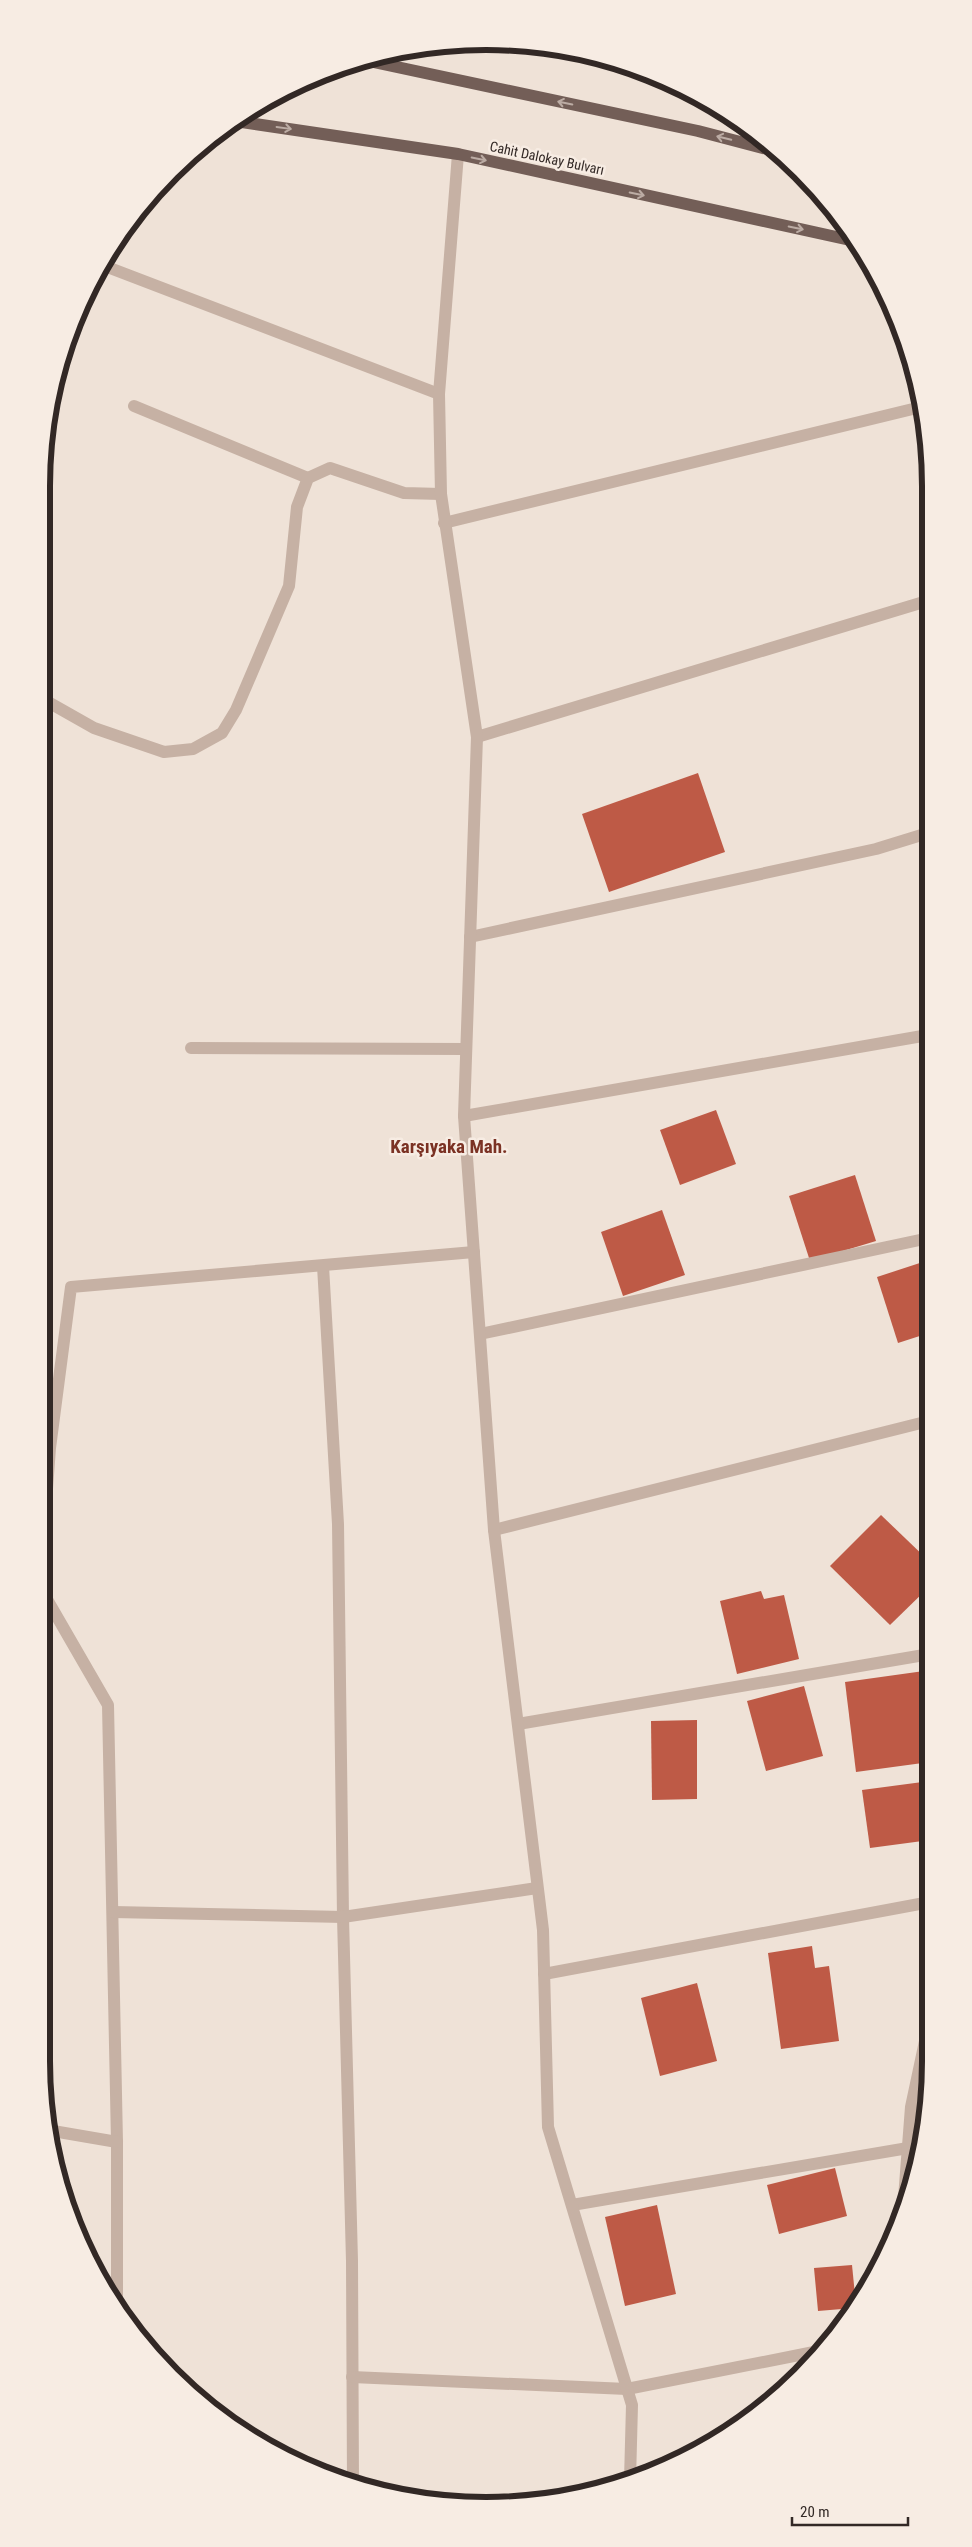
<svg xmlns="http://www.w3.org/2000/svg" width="972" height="2547" viewBox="0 0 972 2547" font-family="'Roboto Condensed',sans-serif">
<rect width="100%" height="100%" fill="#efe2d7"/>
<g fill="#be5a46">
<polygon points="698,773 725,852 609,892 582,814"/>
<polygon points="716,1110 736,1164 680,1185 660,1130"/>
<polygon points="855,1175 876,1241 810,1261 789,1196"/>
<polygon points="662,1210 685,1275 623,1296 601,1232"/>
<polygon points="929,1260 929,1333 898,1343 877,1277"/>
<polygon points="881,1515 930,1562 930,1586 890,1625 830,1566"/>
<polygon points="761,1591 764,1599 784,1595 799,1659 737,1674 720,1601"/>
<polygon points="924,1671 930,1720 930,1762 856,1772 845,1682"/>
<polygon points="804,1686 823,1756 766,1771 747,1701"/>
<polygon points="697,1720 697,1799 652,1800 651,1721"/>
<polygon points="930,1781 930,1840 870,1848 862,1790"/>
<polygon points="812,1946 815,1968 829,1966 839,2041 781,2049 768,1953"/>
<polygon points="697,1983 717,2061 660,2076 641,1998"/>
<polygon points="835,2168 847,2216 779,2234 767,2185"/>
<polygon points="657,2205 676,2294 625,2306 605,2217"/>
<polygon points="852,2265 856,2305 854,2308 818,2311 814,2268"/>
</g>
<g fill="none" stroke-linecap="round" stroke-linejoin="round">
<polyline stroke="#c6b1a4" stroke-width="12" points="134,406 308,478"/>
<g stroke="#c6b1a4" stroke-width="12">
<polyline points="102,265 439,394"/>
<polyline points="444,523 921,407"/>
<polyline points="41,698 94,728 164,752 193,749 222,733 236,710 289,586 297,507 308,478 330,468 404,493 441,494"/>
<polyline points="477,737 927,601"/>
<polyline points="470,937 876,849 928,833"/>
<polyline points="191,1048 466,1049"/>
<polyline points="464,1116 928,1035"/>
<polyline points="323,1266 338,1524 343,1917 352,2261 353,2484"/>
<polyline points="480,1334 929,1238"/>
<polyline points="494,1530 929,1421"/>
<polyline points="41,1570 50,1448 71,1287 474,1252"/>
<polyline points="41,1589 108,1705 117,2142 117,2306"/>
<polyline points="518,1724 930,1654"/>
<polyline points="113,1912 343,1917 537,1888"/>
<polyline points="544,1974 930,1902"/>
<polyline points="53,2131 117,2142"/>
<polyline points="572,2205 908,2148"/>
<polyline points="903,2211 911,2107 931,2013"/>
<polyline points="352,2377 627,2389 819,2351"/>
</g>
<polyline stroke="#c6b1a4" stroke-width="12" points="458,154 439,394 441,494 477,737 464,1116 494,1530 543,1930 548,2127 632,2405 630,2480"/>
<g stroke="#735e57" stroke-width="12">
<polyline points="364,60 698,131 771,150"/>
<polyline points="235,121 458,154 850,240"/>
</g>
</g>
<defs><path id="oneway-shaft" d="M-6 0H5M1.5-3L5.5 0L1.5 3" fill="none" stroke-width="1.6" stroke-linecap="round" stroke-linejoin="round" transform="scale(1.25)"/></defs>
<g stroke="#bcaca4">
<use href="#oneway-shaft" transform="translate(565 103) rotate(-168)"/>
<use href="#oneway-shaft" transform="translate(284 128) rotate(8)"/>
<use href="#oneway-shaft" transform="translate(724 138) rotate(-166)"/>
<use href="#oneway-shaft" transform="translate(479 159) rotate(12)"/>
<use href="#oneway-shaft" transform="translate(637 194) rotate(12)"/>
<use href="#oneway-shaft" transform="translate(796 228) rotate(12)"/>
</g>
<g text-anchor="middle" stroke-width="5" stroke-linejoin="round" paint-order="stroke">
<g font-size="14" fill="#322825" stroke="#f7ece3">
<text transform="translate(547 158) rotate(12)" y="5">Cahit Dalokay Bulvarı</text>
</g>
<g font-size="19" font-weight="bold" fill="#7b3224" stroke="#f7ece3">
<text x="449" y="1153">Karşıyaka Mah.</text>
</g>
</g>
<path d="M0 0H972V2547H0ZM486 50H486A436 436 0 0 1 922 486V2061A436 436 0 0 1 486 2497H486A436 436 0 0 1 50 2061V486A436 436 0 0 1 486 50Z" fill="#f7ece3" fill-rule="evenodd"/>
<path fill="none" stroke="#322825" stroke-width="6" d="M486 50H486A436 436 0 0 1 922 486V2061A436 436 0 0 1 486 2497H486A436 436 0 0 1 50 2061V486A436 436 0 0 1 486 50Z"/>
<path d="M792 2517v8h116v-8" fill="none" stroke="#322825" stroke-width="2.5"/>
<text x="800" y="2517" font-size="15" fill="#322825" stroke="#f7ece3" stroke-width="4" paint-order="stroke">20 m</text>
</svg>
